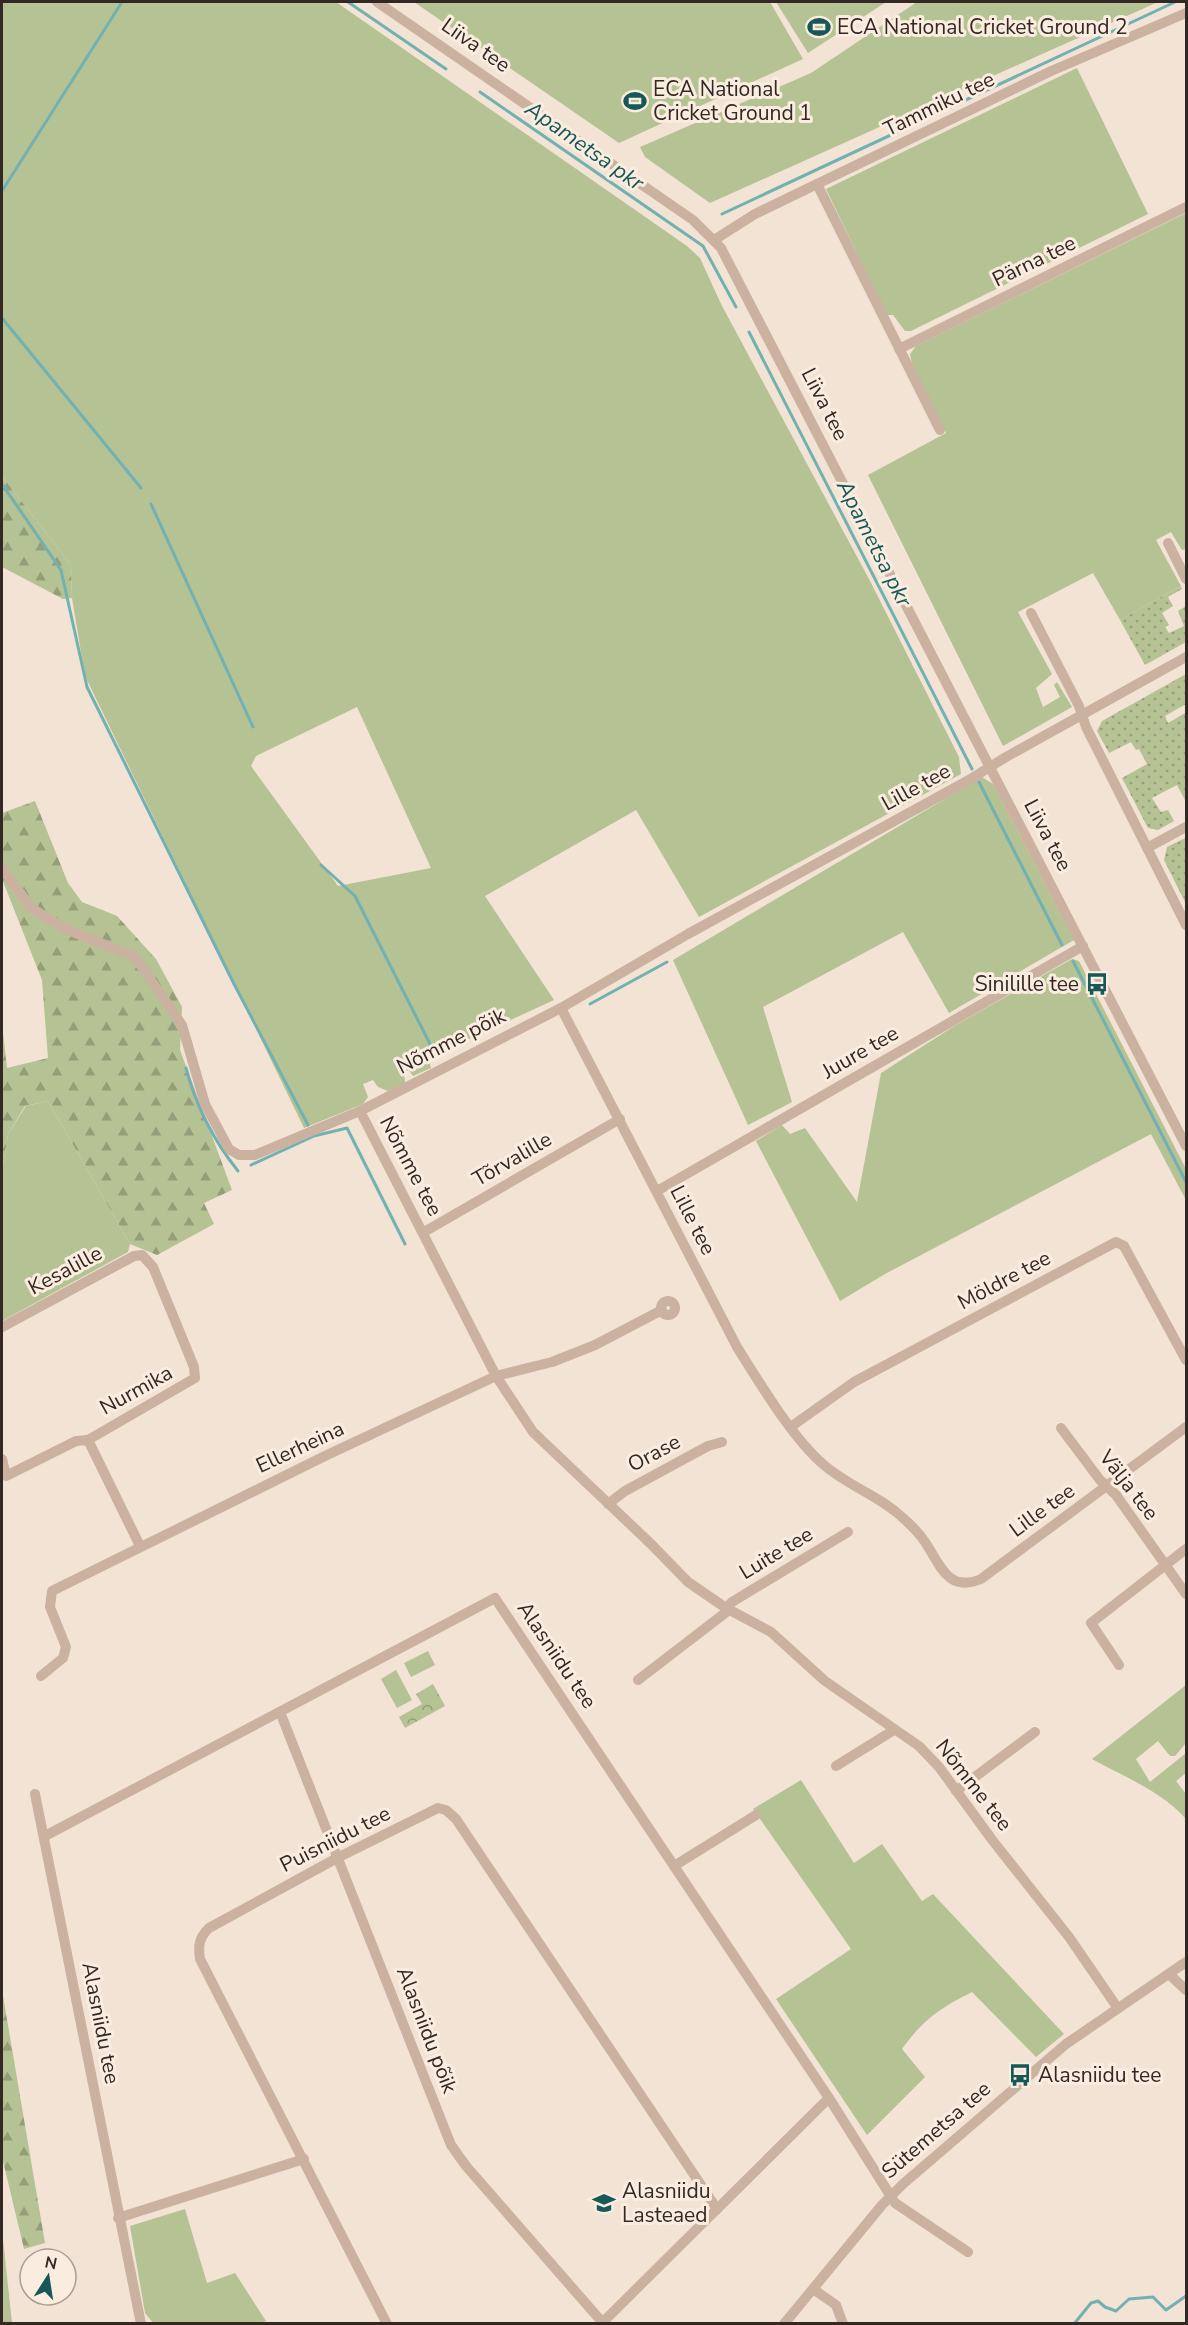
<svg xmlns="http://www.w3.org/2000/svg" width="1188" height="2325" viewBox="0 0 1188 2325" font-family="'Nunito Sans',sans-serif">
<defs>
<pattern id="forest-firs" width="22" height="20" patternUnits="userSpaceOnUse" patternTransform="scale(1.5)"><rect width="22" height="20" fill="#b5c294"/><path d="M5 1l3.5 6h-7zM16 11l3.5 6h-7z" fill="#949e79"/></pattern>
<pattern id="park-crowns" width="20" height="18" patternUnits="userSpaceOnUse" patternTransform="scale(1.5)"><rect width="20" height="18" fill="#b5c294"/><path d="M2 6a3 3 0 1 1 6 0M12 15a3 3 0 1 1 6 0" fill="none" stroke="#949e79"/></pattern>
<pattern id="garden-dots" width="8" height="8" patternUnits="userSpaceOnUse" patternTransform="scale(1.5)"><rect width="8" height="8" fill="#b5c294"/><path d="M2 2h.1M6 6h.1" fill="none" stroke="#949e79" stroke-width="1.8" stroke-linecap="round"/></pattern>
</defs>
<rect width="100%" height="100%" fill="#f2e3d4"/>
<g fill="#b5c294" fill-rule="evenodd">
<path d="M2 2H336L687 246 700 258 721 304 869 579 959 757 961 774 699 917 636 810 485 896 554 1000 428 1058 431 1068 413 1076 409 1070 404 1072 405 1083 388 1091 378 1087 373 1080 363 1084 368 1097 363 1104 304 1128 85 676 72 598 71 565 2 476ZM357 707 431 868 338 886 251 766 256 756Z"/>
<polygon points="414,2 770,2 803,59 619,143"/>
<polygon points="776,2 886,2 808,53"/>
<polygon points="917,2 1158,2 710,203 645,157 640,147 811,73"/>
<polygon points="1077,68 1148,214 911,331 905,331 893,315 887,315 826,189"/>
<polygon points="1186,213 1186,549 1182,550 1171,532 1156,540 1181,586 1120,620 1093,573 1018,612 1052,674 1036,688 1043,707 1060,697 1054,685 1057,682 1072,707 1003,746 868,475 946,433 912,364 910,354 916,346"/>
<polygon points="982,777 993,784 1074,940 949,1013 903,932 763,1007 792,1102 748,1125 673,960"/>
<polygon points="1072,959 1079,961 1186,1169 1186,1200 1151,1134 885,1274 840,1301 756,1141 782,1125 790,1134 805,1128 857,1202 881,1073 956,1025"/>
<polygon points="48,1101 130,1244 128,1252 2,1321 2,1172 8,1134 26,1106"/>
<polygon points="428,1651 435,1665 411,1677 404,1663"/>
<polygon points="396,1670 412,1700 397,1708 381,1679"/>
<path d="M1186 1685V1743L1175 1756H1170L1158 1741 1136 1759 1150 1782 1186 1753V1773L1176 1781 1186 1794V1819C1160 1790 1126 1778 1092 1759Z"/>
<path d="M801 1780 854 1863 882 1844 922 1901 933 1894 1064 2034 1036 2057 972 1992C940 2008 923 2020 902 2049L925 2077 867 2135 776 1999 851 1949 753 1809Z"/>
<polygon points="185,2209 207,2283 235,2273 266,2321 258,2324 153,2323 145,2313 130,2226"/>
<polygon points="3,2239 12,2323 2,2323"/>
</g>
<g fill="url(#forest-firs)">
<polygon points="2,476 71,565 72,598 63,599 2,567"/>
<polygon points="35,801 68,883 82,902 117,916 156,959 182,1007 180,1050 232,1190 204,1203 214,1224 157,1255 130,1244 48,1101 25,1106 8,1134 2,1172 2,1024 7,1068 48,1058 42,980 2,879 2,813"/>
<polygon points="2,1990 45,2243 24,2249 2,2157"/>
</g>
<polygon fill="url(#park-crowns)" points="433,1684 445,1706 405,1728 399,1717 422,1704 416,1694"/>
<g fill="url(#garden-dots)">
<polygon points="1181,586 1182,589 1168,597 1173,606 1162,613 1169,625 1165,627 1169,633 1184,626 1178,611 1186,606 1186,642 1145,665 1120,620"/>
<polygon points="1186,674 1186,704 1165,716 1168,723 1185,713 1186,716 1186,802 1177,785 1152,798 1161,812 1168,810 1174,821 1158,830 1148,828 1122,778 1147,764 1139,749 1136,750 1131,742 1109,753 1097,731 1102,721"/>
<polygon points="1185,838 1186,840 1186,904 1164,860 1167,847"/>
</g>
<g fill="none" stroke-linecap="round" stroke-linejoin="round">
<g stroke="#71b1b1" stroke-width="3">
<polyline points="348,2 446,69"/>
<polyline points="480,92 703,246 736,307"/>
<polyline points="2,191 122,2"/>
<polyline points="722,214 1175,2"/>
<polyline points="2,318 141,488"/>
<polyline points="749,332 972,769"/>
<polyline points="2,484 61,570 87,687 234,984 308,1125"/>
<polyline points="151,504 253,727"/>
<polyline points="979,782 1062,945"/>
<polyline points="321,865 355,896 436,1056"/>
<polyline points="1073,961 1186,1182"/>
<polyline points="590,1004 667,962"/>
<path d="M186 1068C196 1106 214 1141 238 1171"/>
<polyline points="251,1165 314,1136 347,1128 405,1244"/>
<polyline points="1074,2324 1091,2303 1098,2301 1105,2307 1116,2311 1129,2299 1153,2297 1166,2310 1186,2296"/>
</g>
<g stroke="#cbb1a0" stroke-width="10">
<polyline points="377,2 693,220 721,248 1186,1146"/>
<polyline points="817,184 940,430"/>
<polyline points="714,240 755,214 1049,72 1186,13"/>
<polyline points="899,349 1186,207"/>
<polyline points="1168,543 1186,579"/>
<polyline points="1031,613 1079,706 1086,727 1186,925"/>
<polyline points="1147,848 1186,827"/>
<polyline points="2,868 31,908 66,929 135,957 182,1025 205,1104 229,1149 239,1155 255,1155 360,1111 496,1376 533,1432 651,1544 688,1582 726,1608 771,1632 825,1681 919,1746 939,1767 993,1841 1069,1937 1117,2007"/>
<path d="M561 1008 737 1347C759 1382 793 1439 824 1465 848 1486 880 1496 903 1518 911 1525 919 1533 925 1542 940 1564 947 1593 981 1579L1186 1427"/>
<polyline points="360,1111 561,1008 688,934 969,780 1006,757 1186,657"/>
<polyline points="657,1191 1083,946"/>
<polyline points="424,1232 620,1119"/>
<circle cx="668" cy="1308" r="7"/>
<polyline points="2,1327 134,1256 142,1255 153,1267 194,1367 195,1378 88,1440 140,1546"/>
<polyline points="792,1426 854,1382 1116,1242 1124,1246 1186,1360"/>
<polyline points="1061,1428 1100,1480 1116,1495 1186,1594"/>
<polyline points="2,1459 6,1476 76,1441 88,1440"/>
<polyline points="608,1504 625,1491 708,1446 722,1442"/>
<polyline points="726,1608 732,1602 848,1532"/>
<polyline points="1119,1665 1091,1623 1186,1549"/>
<polyline points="41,1676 63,1658 66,1647 50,1607 52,1591 327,1455 496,1376 552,1362 595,1345 662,1310"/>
<polyline points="638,1680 729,1610"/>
<polyline points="280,1712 451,2145 466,2166 602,2322"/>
<polyline points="836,1766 894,1730"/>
<polyline points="956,1791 1035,1732"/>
<polyline points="35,1794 141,2324"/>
<polyline points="45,1836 495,1598 829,2098 895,2203 968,2252"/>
<polyline points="674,1866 756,1815"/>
<polyline points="1170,1975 1186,1990"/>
<polyline points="118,2218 304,2159"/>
<polyline points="813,2289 836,2305 843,2324"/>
<path d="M387 2324 200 1959C198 1945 199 1938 209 1928L339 1857 438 1808 446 1810 456 1819 717 2209"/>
<polyline points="601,2324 829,2098"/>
<polyline points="784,2324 882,2205 903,2184 1066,2044 1186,1962"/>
</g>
</g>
<defs>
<g id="stadium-bare" transform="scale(1.8)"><path d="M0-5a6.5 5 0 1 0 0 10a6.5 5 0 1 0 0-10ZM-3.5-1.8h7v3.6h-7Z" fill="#165758" stroke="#faede0" stroke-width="2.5" paint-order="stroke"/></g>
<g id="bus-bare" transform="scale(1.8)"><path d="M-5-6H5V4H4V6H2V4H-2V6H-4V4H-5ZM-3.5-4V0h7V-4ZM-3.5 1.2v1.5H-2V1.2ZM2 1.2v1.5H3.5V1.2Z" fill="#165758" stroke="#faede0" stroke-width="2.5" paint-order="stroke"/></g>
<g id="school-bare" transform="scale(1.8)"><path d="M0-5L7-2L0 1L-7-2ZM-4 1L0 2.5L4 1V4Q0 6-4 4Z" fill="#165758" stroke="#faede0" stroke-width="2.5" paint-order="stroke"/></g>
</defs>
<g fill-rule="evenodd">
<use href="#stadium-bare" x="819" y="27"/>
<use href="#stadium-bare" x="635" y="101"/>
<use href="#bus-bare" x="1097" y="984"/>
<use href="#bus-bare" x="1020" y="2075"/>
<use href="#school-bare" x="604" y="2203"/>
</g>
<g text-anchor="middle" stroke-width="6" stroke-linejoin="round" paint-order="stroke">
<g font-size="21" fill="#342824" stroke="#faede0" text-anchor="start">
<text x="837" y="34">ECA National Cricket Ground 2</text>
<text x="653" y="96">ECA National<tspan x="653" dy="24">Cricket Ground 1</tspan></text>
<text x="1079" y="991" text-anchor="end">Sinilille tee</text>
<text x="1038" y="2082">Alasniidu tee</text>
<text x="622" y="2198">Alasniidu<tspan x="622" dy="24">Lasteaed</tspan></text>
</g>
<g font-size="21" fill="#342824" stroke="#faede0">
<text transform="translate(476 45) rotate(35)" y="7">Liiva tee</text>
<text transform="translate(939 104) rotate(-26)" y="7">Tammiku tee</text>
<text transform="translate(1034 261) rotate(-26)" y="7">Pärna tee</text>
<text transform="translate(825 404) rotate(63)" y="7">Liiva tee</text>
<text transform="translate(916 787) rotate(-29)" y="7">Lille tee</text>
<text transform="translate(1048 835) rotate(62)" y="7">Liiva tee</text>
<text transform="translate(451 1041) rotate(-27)" y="7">Nõmme põik</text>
<text transform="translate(860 1052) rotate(-30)" y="7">Juure tee</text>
<text transform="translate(512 1159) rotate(-30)" y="7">Tõrvalille</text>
<text transform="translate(411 1166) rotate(62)" y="7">Nõmme tee</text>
<text transform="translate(693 1220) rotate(63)" y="7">Lille tee</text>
<text transform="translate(65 1270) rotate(-28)" y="7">Kesalille</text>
<text transform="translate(1004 1280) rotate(-28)" y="7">Möldre tee</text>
<text transform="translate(136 1390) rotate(-29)" y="7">Nurmika</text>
<text transform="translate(300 1447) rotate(-25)" y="7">Ellerheina</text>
<text transform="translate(654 1453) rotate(-28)" y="7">Orase</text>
<text transform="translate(1129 1485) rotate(52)" y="7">Välja tee</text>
<text transform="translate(1042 1510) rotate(-36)" y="7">Lille tee</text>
<text transform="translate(776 1553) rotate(-31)" y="7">Luite tee</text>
<text transform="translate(557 1655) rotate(56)" y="7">Alasniidu tee</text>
<text transform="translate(974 1785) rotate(52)" y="7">Nõmme tee</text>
<text transform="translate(335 1839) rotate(-27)" y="7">Puisniidu tee</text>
<text transform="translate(101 2023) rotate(79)" y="7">Alasniidu tee</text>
<text transform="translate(427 2030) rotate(69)" y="7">Alasniidu põik</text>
<text transform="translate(936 2130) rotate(-41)" y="7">Sütemetsa tee</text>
</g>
<g font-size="22" font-style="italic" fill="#165758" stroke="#faede0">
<text transform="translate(585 145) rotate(35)" y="8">Apametsa pkr</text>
<text transform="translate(875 543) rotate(63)" y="8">Apametsa pkr</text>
</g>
</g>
<rect width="1188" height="2325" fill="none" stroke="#342824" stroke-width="6"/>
<g transform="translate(48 2277) rotate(12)"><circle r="28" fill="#faede0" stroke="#ab9e95" stroke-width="1.5"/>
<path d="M0-4.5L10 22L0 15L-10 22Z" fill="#165758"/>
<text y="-9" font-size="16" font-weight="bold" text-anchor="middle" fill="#342824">N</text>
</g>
</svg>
